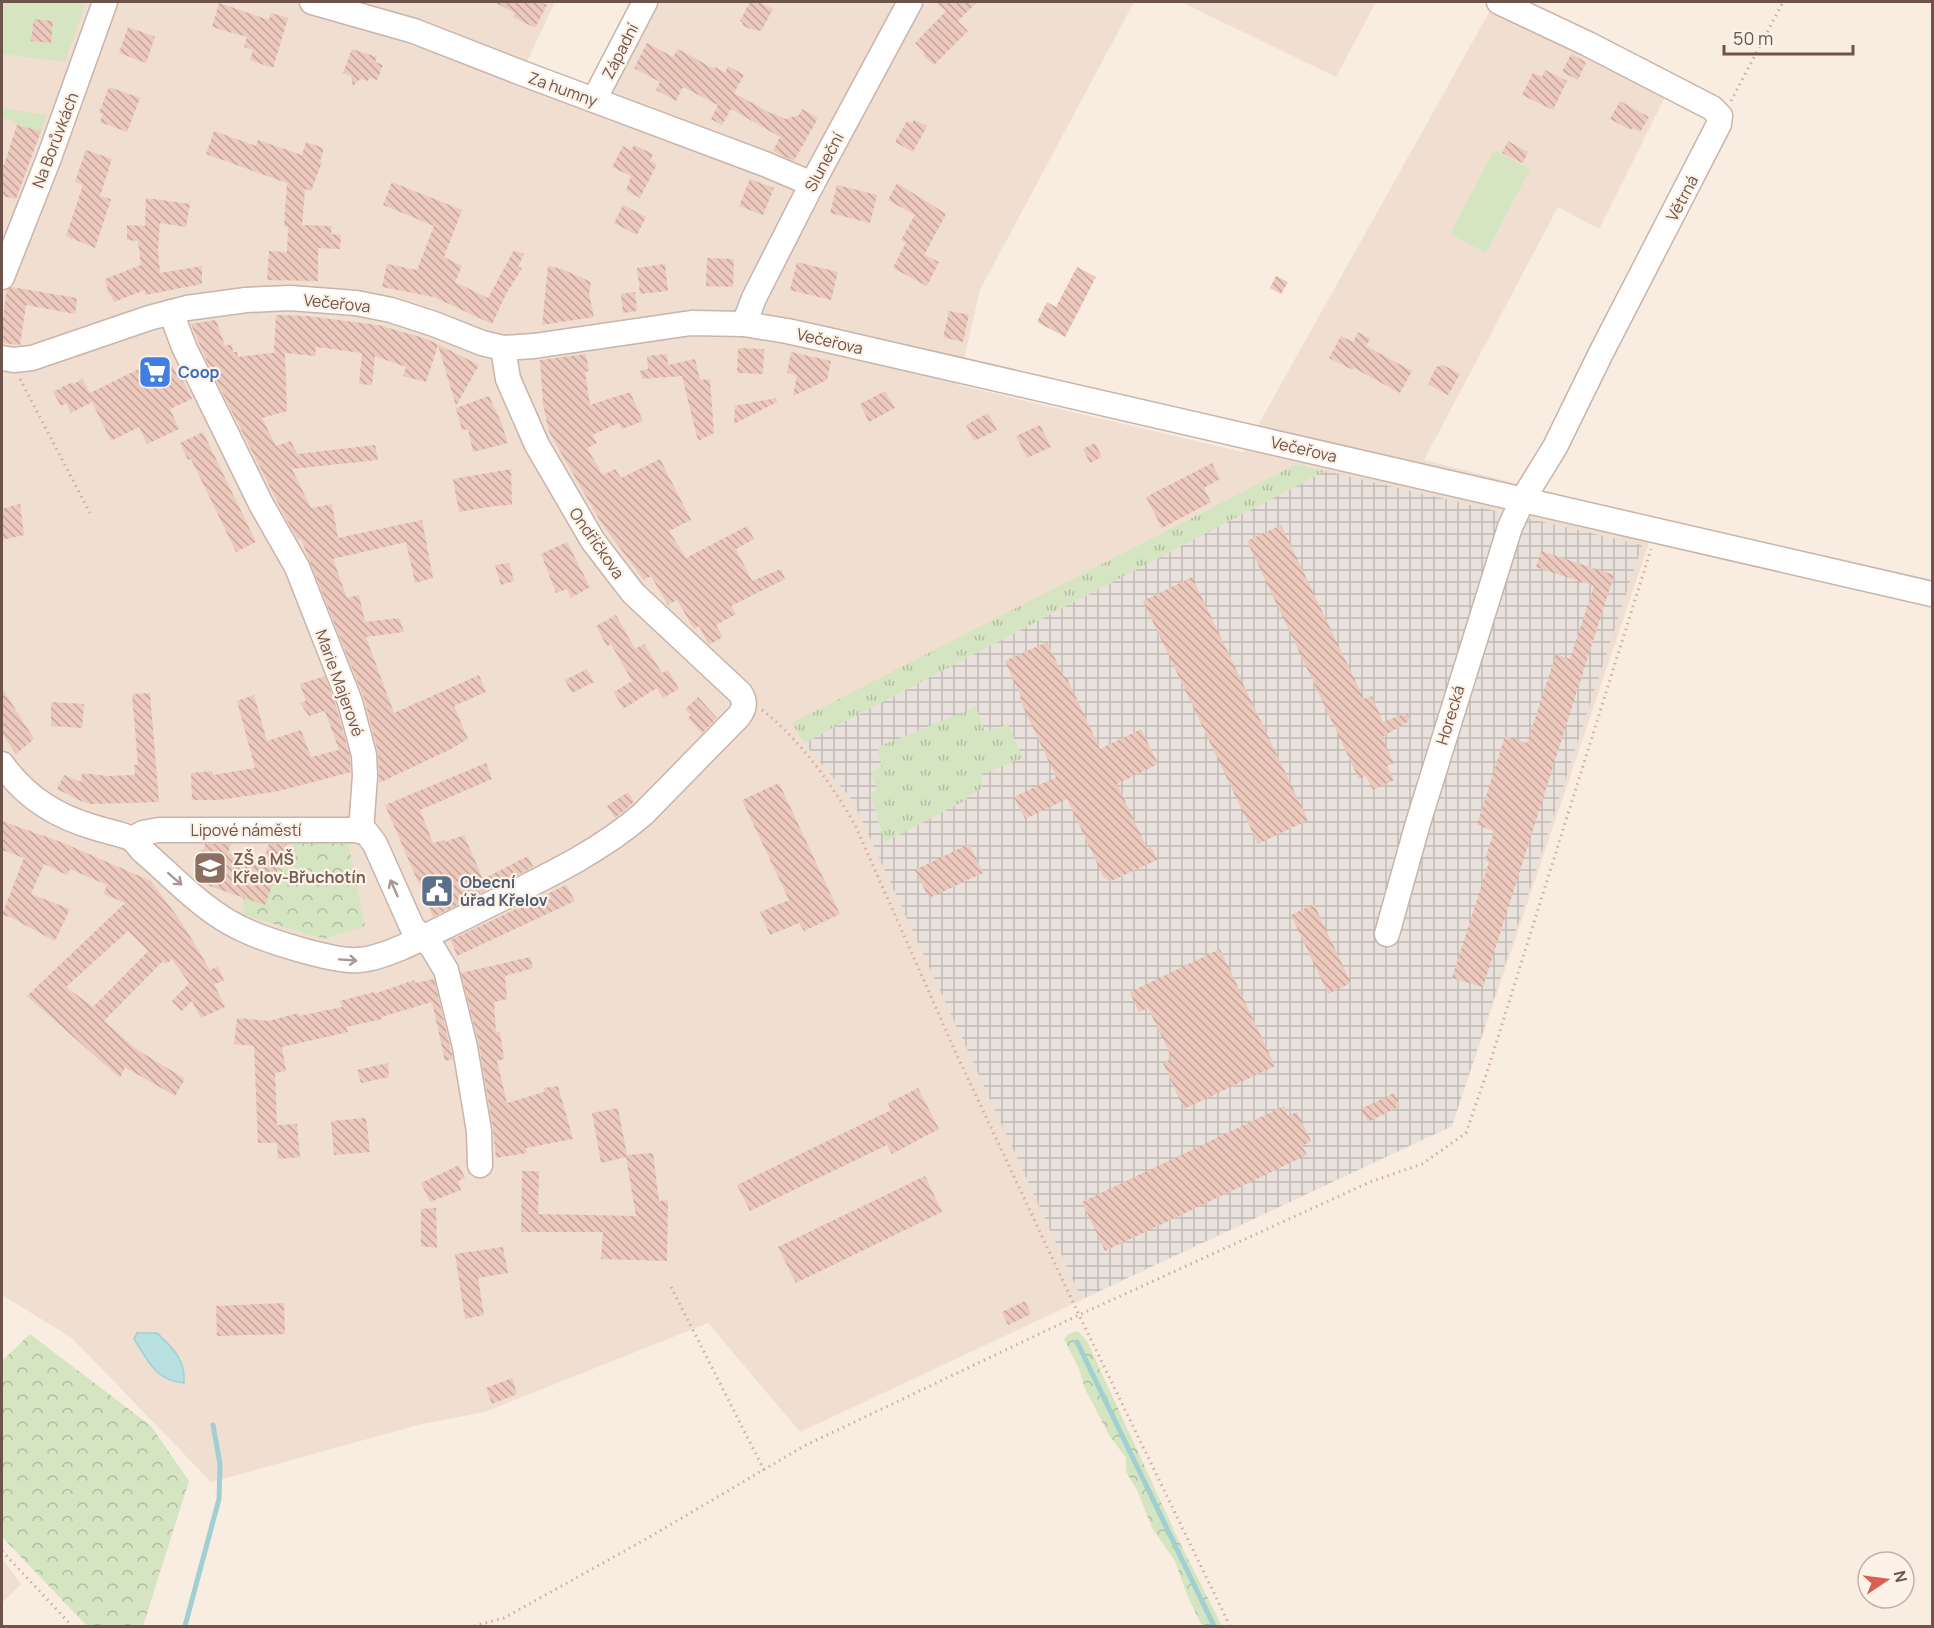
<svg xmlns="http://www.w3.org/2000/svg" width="1934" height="1628" viewBox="0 0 1934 1628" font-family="Manrope,sans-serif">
<defs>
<pattern id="industrial-grid" width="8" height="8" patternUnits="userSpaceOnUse" patternTransform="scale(1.5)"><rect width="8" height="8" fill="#e9e1dc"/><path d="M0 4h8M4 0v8" fill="none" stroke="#c1b9b4"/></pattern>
<pattern id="grass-tufts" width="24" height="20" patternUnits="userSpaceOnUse" patternTransform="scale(1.5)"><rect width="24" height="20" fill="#d5e5c2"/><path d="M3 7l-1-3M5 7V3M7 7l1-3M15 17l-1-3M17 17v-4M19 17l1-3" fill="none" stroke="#b1bca0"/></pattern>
<pattern id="forest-crowns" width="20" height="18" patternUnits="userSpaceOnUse" patternTransform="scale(1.5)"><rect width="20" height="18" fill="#d5e5c2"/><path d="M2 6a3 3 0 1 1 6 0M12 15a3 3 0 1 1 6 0" fill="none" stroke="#b1bca0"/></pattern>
<pattern id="building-back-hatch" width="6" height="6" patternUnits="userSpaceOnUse" patternTransform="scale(1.5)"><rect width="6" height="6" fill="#ecc9bc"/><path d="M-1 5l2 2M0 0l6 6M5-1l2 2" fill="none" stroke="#c3a69b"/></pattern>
</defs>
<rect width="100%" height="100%" fill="#f9ede2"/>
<g fill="#f0ded1">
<polygon points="2,2 555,2 523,70 519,86 601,114 658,2 1134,2 980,290 958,385 1243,452 1492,7 1667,93 1599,229 1558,207 1424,460 1657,519 1452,1126 800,1432 708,1323 485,1412 422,1424 211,1482 72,1338 2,1295"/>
<polygon points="1181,2 1376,2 1336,77"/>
<polygon points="2,1559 21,1584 2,1603"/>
</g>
<polygon fill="url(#industrial-grid)" points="1325,471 1642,545 1452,1126 1082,1299 853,801 804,743"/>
<g fill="url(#grass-tufts)">
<polygon points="1297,464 1325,471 804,743 792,723"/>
<polygon points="976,707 985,732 1008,724 1023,758 982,774 982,785 980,790 968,796 966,800 885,842 870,795 877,791 871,772 882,767 877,749 880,746"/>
</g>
<g fill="url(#forest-crowns)">
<polygon points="294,841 348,842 365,926 324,939 244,915 243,897 279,866 284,868"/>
<polygon points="1078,1331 1087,1341 1178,1539 1222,1626 1202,1626 1187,1595 1175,1561 1152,1528 1137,1490 1126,1472 1126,1458 1109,1435 1085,1389 1079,1369 1064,1339 1068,1334"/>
<polygon points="30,1334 151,1426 189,1481 143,1626 87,1626 2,1537 2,1361"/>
</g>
<g fill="#d5e5c2">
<polygon points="2,2 86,2 65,62 2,54"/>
<polygon points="2,108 47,115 41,131 17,125 10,119 2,119"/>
<polygon points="1494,150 1530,169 1486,253 1450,234"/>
</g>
<path fill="#b8e0e0" stroke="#a0d0d1" stroke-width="1.5" d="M137 1333H157C172 1347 186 1360 184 1383 156 1381 148 1361 134 1339Z"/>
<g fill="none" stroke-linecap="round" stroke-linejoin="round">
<g stroke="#a0d0d1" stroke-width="5">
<polyline points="1077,1342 1214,1626"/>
<polyline points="185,1626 219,1499 220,1464 213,1425"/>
</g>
</g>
<g fill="url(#building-back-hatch)" fill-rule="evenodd">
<polygon points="494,2 539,2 547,5 535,28 513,17 515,13"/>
<polygon points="750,2 759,2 773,9 761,31 750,29 742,25 743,22 740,21"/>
<polygon points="936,2 977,2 958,21 968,31 934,65 923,55 925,53 915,43 946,11"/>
<polygon points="219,3 269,20 271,13 288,18 273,68 250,60 253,50 244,47 247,37 212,27"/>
<polygon points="34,19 53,21 51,43 31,41"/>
<polygon points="128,27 155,37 146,63 119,53"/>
<polygon points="647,43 673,57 678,49 714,69 715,67 725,73 728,66 744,75 734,93 772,114 773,113 785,119 799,115 802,109 818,118 794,161 773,151 780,137 731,109 722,125 711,119 718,105 683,87 676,101 656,90 660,82 634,68"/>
<polygon points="352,49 377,57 375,62 383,65 377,80 370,77 368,81 360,79 353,86 351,76 343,73"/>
<polygon points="1571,54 1586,62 1578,80 1562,72"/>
<polygon points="1545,70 1567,81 1553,110 1522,95 1533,73 1542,77"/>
<polygon points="109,87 140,98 127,132 100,122 103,114 99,113"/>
<polygon points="1620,101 1649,117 1640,132 1632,128 1631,130 1610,119"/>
<polygon points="914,120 927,126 913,152 895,142 907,121 912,123"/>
<polygon points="17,125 41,131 16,199 2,196 2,164 4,165"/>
<polygon points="214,131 256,146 258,140 302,155 306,142 324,148 320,161 322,162 311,191 305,189 302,225 332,226 331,234 341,235 340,249 318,248 318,281 267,280 269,251 287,252 288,227 284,226 287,183 206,154"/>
<polygon points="1508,141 1528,152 1523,163 1502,153"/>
<polygon points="634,145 653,154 650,161 657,164 640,198 626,190 631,176 612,167 623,146 631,151"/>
<polygon points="86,150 112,159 100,196 111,199 95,248 66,236 83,185 75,182"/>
<polygon points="750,179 774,188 763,215 739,206"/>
<polygon points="392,182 462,210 444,257 462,266 455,282 488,298 514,250 524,254 518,267 522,268 510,288 509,288 492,324 434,297 382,287 387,264 417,270 434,226 383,205"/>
<polygon points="897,183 946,214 924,255 939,262 927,286 893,268 906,242 901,240 915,215 888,200"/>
<polygon points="837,185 877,195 870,223 830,213"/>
<polygon points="146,198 190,204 186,227 160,223 158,249 160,273 202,266 202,284 145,295 145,290 114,302 110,294 109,294 105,279 141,265 138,241 127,240 127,225 145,226"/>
<polygon points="623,205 646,217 637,235 614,223"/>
<polygon points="707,258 734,259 733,287 706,286"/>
<polygon points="797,262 838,272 831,300 790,290"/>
<polygon points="665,264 668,291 640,294 637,268"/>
<polygon points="548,266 562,269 591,282 589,294 594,317 542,325"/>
<polygon points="1077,267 1096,277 1065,337 1037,322 1047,302 1056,307"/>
<polygon points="1276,276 1288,282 1281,294 1270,288"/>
<polygon points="11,287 77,298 75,314 26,305 20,345 2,343 2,326 7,290"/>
<polygon points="635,292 637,311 623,313 621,294"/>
<polygon points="949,311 969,315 963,342 943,337"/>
<polygon points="276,315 307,316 378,325 427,339 479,365 456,406 438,345 426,382 403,376 406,367 375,356 372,385 359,384 362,353 316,347 315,356 285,353 287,411 262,418 276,446 291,441 297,454 375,445 378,460 292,469 311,508 332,504 338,538 422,520 433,578 415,583 406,542 333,559 347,598 359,595 365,622 399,618 404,632 366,637 394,713 479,675 486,692 454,706 468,739 449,750 379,783 378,752 364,698 301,539 298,540 281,509 208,364 191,324 216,320 225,346 232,344 233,352 237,352 238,357 279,352 274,352"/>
<polygon points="1358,332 1370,339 1366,346 1412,371 1400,393 1354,368 1353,370 1329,358 1341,336 1353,342"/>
<polygon points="738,348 764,349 763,374 737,373"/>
<polygon points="791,352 831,361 827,380 793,396 797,375 787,373"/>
<polygon points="586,354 589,371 585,372 590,405 630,392 643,421 622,429 619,423 592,435 597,443 587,448 603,475 615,469 621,478 660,459 691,520 669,531 686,558 747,526 754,539 736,549 752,581 781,569 785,579 731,606 736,614 716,625 723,637 709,645 699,626 694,629 677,600 668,605 651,576 644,580 602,524 549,432 543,404 540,360"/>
<polygon points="667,354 668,365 695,359 700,380 710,379 714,433 698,441 682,376 642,379 640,371 648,369 647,356"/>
<polygon points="161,358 165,369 172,365 178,376 180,375 192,399 170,409 179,429 147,444 139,427 111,441 92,402 71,413 66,403 61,406 53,392 72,382 74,384 82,379 90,393"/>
<polygon points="1443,365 1460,374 1448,395 1428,384 1436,367"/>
<polygon points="885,391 895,408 869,422 860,404"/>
<polygon points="489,396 501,422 508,443 473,452 468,429 462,430 456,408"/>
<polygon points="776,398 777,402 734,424 735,406"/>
<polygon points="988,413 997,430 974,441 966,425"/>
<polygon points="1040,425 1051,447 1027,458 1016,436"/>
<polygon points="203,432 256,542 236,552 191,459 188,460 180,443"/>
<polygon points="1095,443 1102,457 1090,463 1083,449"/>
<polygon points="1212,463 1220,479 1204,488 1211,502 1162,528 1146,497"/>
<polygon points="511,469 512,505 494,506 459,512 453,479"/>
<polygon points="20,504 24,535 2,540 2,509"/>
<polygon points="1281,525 1364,699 1372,696 1383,722 1407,713 1411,720 1382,737 1394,763 1387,766 1394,780 1373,790 1366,776 1359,779 1247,541"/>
<polygon points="567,542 590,587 571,598 567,589 556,593 541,554"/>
<polygon points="1541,551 1614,575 1483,987 1452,978 1489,862 1485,860 1494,831 1477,825 1505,736 1527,743 1556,654 1570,659 1594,586 1536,567"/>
<polygon points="509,563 514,581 501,585 495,565"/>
<polygon points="1192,577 1308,820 1258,844 1143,601"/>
<polygon points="616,615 635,649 644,644 662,673 668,670 679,689 663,698 657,688 623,709 614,692 632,681 611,644 607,646 596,626"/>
<polygon points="1047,642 1064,677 1066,676 1100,749 1141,729 1158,764 1117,784 1147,848 1151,846 1157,860 1109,882 1106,877 1104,878 1067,799 1025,819 1014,797 1056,777 1019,698 1021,697 1005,661"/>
<polygon points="587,669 594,682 572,693 565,680"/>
<polygon points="325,676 336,706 350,757 351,772 279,791 219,800 192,800 191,773 212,771 213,775 255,768 237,701 254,695 267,741 301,730 311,757 339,750 325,711 309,716 300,703 306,701 300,684"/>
<polygon points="2,688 34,739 16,754 2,733"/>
<polygon points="150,693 159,802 91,804 81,801 57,789 64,775 81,782 82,773 108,776 135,775 134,765 138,765 132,694"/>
<polygon points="698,697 717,718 702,733 688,718 691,715 685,709"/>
<polygon points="51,702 84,704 82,728 51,726"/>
<polygon points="486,763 492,779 420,810 433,843 444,840 445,842 464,835 483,879 528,856 533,867 433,917 385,805"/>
<polygon points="779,783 840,914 804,931 799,923 770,935 760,912 789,900 742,800"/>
<polygon points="628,792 634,802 615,818 607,806"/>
<path d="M2 821 61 842 151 881 182 923 210 970 218 966 224 981 214 984 225 1007 201 1018 192 1001 182 1011 172 1001 189 983 172 959 166 964 163 961 104 1021 136 1049 185 1079 175 1096 125 1067 120 1078 27 996 125 903 104 894 107 885 70 869 67 875 44 864 31 894 70 909 55 941 10 917 2 915 24 858 2 850ZM128 931 148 951 93 1007 66 987Z"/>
<polygon points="205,844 230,844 231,845 228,853 262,864 269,844 287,844 265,905 198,882 194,878 201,850 203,851"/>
<polygon points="969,844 983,873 929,898 915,870"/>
<polygon points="566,885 575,901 457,956 451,940"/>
<polygon points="1314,904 1351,983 1328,994 1291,915"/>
<polygon points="1220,949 1275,1066 1184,1109 1163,1063 1172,1058 1148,1008 1139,1012 1130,992"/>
<polygon points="530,957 533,968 505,976 507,999 494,1002 496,1032 500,1032 504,1059 497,1061 507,1103 544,1092 544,1088 558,1086 573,1139 526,1148 527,1153 496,1158 493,1129 479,1045 461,973"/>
<polygon points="434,979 453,1059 445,1061 432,1002 381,1017 382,1019 346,1027 348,1032 282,1047 286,1071 275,1073 277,1125 297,1124 300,1157 278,1159 277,1143 258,1143 254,1046 234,1044 237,1018 269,1021 298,1013 299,1016 342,1007 340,1001 374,992 374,994 414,980 415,983"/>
<polygon points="388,1063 389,1077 361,1083 357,1070"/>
<polygon points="918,1088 939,1129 892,1154 887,1145 750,1211 737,1185 891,1110 888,1103"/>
<polygon points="1394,1093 1400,1106 1368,1122 1361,1109"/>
<polygon points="1284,1106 1288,1116 1297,1112 1311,1141 1302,1146 1307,1155 1105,1251 1082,1202"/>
<polygon points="618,1108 627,1155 653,1153 659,1201 668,1200 667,1261 601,1259 603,1232 521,1232 522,1171 539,1171 538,1214 636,1216 626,1157 601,1163 592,1113"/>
<polygon points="366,1118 370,1152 334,1155 331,1121"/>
<polygon points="459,1165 465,1178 458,1181 461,1190 430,1202 421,1183"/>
<polygon points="925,1176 942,1212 796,1283 778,1247"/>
<polygon points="436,1208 437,1248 421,1246 421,1209"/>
<polygon points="503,1247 508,1273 478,1278 484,1315 465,1319 455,1254"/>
<polygon points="1025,1301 1031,1314 1008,1325 1002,1312"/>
<polygon points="284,1303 285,1334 217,1336 216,1306"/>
<polygon points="512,1378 517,1394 492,1404 486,1388"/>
</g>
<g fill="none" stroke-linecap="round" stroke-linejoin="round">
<g stroke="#c8b4aa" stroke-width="27">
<g id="minor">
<polyline points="312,2 414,31 519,72 765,164 812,184"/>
<polyline points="594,100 645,2"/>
<polyline points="2,277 49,158 105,2"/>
<polyline points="171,312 184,347 261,504 297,567 350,702 364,755 365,776 361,831"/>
<polyline points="744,324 754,298 812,184 910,2"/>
<polyline points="2,358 14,360 32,358 149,318 187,308 246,300 290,298 356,303 391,310 434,324 482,343 503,348 534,346 691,323 744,324 787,331 828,340 1932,594"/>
<path d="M2 764C25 797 55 816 93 827 101 830 126 835 132 839 136 842 140 849 144 852 174 878 204 911 240 928 264 940 333 962 358 960 387 959 439 929 467 916 527 885 591 859 643 814L739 716C745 708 746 702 740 693L633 593 593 541 537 445 508 379 503 348"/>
<polyline points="132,839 143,833 159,830 354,830 366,832 375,844 412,927 432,947 446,970 465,1047 479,1131 480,1165"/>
<polyline points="1387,934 1418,823 1510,527 1523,499 1555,447 1601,353 1719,124 1720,116 1712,108 1588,44 1499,2"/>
</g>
</g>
<g stroke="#d0aca0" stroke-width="3" stroke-dasharray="1.5 4.5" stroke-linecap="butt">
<polyline points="1731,101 1783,2"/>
<polyline points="20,379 90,513"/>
<path d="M762 710C799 738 834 787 856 827L955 1051 1079 1315 1230 1626"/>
<polyline points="671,1287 764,1470"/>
<polyline points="2,1551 72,1626"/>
<polyline points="474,1626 504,1618 646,1539 804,1446 1079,1315 1370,1182 1422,1164 1466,1133 1488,1069 1651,549"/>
</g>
<use href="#minor" stroke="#fff" stroke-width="24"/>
</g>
<defs><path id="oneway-shaft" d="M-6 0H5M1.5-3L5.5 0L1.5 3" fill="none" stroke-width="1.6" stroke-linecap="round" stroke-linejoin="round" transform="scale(1.5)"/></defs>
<g stroke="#a89893">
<use href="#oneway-shaft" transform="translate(175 879) rotate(41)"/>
<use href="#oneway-shaft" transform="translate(394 888) rotate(-114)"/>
<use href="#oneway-shaft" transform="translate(348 960) rotate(4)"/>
</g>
<defs>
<g id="supermarket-square" transform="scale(1.725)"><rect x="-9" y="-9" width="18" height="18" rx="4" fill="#3f7fe0" stroke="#fdf2e7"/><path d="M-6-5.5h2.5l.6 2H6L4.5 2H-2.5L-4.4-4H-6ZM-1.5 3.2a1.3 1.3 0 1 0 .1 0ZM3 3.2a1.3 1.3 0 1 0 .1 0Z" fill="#fff"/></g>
<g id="school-square" transform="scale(1.725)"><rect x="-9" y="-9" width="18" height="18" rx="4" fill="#8d6e63" stroke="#fdf2e7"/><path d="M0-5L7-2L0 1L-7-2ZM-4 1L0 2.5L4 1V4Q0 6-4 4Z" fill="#fff"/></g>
<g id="civic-square" transform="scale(1.725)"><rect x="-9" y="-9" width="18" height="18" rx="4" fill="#5c6f8a" stroke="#fdf2e7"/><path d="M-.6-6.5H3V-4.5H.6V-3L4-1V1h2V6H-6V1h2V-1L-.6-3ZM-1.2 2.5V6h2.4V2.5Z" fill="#fff"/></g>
</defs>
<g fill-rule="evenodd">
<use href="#supermarket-square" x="155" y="372"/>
<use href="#school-square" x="210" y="868"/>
<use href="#civic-square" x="437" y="891"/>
</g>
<g text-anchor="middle" stroke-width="4.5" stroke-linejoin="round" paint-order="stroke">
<g font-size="16" fill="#6e534b" stroke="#fdf2e7">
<text transform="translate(620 51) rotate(-63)" y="6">Západní</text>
<text transform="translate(563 89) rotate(20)" y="6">Za humny</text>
<text transform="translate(55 140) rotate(-69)" y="6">Na Borůvkách</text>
<text transform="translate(824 162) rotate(-62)" y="6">Sluneční</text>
<text transform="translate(1682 198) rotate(-62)" y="6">Větrná</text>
<text transform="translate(337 303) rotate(6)" y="6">Večeřova</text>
<text transform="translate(830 341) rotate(13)" y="6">Večeřova</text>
<text transform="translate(1304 449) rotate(13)" y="6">Večeřova</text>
<text transform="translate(597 543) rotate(55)" y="6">Ondříčkova</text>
<text transform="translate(340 683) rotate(70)" y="6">Marie Majerové</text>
<text transform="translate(1450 715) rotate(-73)" y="6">Horecká</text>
<text x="246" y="836">Lipové náměstí</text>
</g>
<g font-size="16" font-weight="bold" fill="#366cbe" stroke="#fdf2e7" text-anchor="start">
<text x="178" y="378">Coop</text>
</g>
<g font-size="16" font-weight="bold" fill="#785e54" stroke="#fdf2e7" text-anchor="start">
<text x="233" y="865">ZŠ a MŠ<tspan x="233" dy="18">Křelov-Břuchotín</tspan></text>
</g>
<g font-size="16" font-weight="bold" fill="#4e5e75" stroke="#fdf2e7" text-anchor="start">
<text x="460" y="888">Obecní<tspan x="460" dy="18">úřad Křelov</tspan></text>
</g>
</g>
<rect width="1934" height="1628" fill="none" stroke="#6e534b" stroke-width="6"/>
<g transform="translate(1886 1580) rotate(77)"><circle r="28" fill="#fdf2e7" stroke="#c4b2a9" stroke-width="1.5"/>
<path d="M0-4.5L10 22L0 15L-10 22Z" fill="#d85f52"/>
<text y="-9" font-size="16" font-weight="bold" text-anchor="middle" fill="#6e534b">N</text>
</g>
<path d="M1724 45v9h129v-9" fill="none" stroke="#6e534b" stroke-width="3"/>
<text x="1733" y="45" font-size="18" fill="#6e534b" stroke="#fdf2e7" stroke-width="4.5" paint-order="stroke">50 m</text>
</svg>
